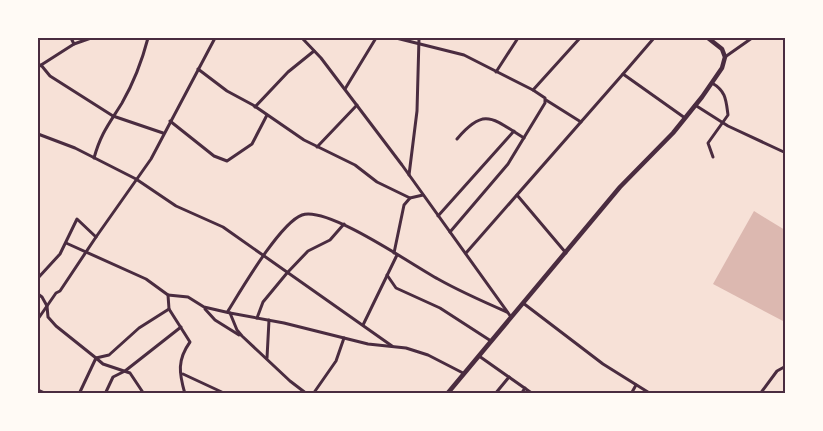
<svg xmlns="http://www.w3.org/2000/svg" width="823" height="431" viewBox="0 0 823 431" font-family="'Libre Baskerville',serif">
<rect width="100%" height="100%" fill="#f7e1d7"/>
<polygon fill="#dcb8b0" points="754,211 785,230 786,317 783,321 713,284"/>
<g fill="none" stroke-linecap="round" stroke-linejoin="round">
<g stroke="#4a2c40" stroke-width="3">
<polyline points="71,38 74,44"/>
<polyline points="302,38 321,58 402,165 511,317"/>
<polyline points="396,38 464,55 533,90"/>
<polyline points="654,38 623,74 685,118"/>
<polyline points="725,57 752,38"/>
<polyline points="41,65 50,76 113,116 163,133"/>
<polyline points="38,67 74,44 91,38"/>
<polyline points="198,69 227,91 253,105 304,140 355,165 377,182 410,198"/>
<polyline points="496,72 518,38"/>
<path d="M712 83C726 91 726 100 728 115L708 143 713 157"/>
<polyline points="345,89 376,38"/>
<polyline points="546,100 581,122"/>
<polyline points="695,105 728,126 786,153"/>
<polyline points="255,107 288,72 314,51"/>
<polyline points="170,121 214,156 227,161 252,144 267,115"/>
<polyline points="38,134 75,148 136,179 176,206 223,227 392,346"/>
<path d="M457 139C484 107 492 118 524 138"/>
<polyline points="317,147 357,105"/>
<path d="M94 158C101 133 109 124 122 103 134 82 142 61 148 38"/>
<polyline points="409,175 417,111 419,38"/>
<polyline points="517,195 566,253"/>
<polyline points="438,216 514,131"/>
<polyline points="450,232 508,164 545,103 545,98 533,90 580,38"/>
<polyline points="394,253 404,205 410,198 423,195"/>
<polyline points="466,253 623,74"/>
<polyline points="387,275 396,288 440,308 491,341"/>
<polyline points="38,278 60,254 77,219 96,237 151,159 215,38"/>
<polyline points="38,294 42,297 47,306 48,317 56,326 96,358 109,355 139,328 169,309 168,295 146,279 66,243"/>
<polyline points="168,295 188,297 204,307 230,313 237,330 242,336 290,381 307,394"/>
<polyline points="523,303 603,364 651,394"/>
<path d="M169 309 190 342C177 360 179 373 185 394"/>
<polyline points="205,309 215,320 239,335"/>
<path d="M228 311C241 290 280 223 302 215 328 206 412 265 438 279 461 292 484 302 507 312"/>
<polyline points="230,313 284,323 368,344 406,348 428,355 463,373"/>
<polyline points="257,318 263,302 287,273 308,251 330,240 344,224"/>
<polyline points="38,319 56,293 60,291 96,237"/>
<polyline points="363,325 397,255"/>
<polyline points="479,356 533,394"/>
<polyline points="267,358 269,320"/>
<polyline points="183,374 226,394"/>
<polyline points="38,390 47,394"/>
<polyline points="79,394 96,358 103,364 130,373 144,394"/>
<polyline points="105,394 113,377 125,371 181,327"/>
<polyline points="313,394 336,361 344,338"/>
<polyline points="495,394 509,377"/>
<polyline points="521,394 525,388"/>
<polyline points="631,394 636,385"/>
<polyline points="760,394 777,371 786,366"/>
</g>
<polyline stroke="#4a2c40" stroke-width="4.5" points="447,394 620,187 673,133 702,97 722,68 725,57 722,49 708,38"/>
</g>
<rect width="823" height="431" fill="none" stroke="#fffaf5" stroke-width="78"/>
<rect x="39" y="39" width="745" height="353" fill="none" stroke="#4a2c40" stroke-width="2"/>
</svg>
